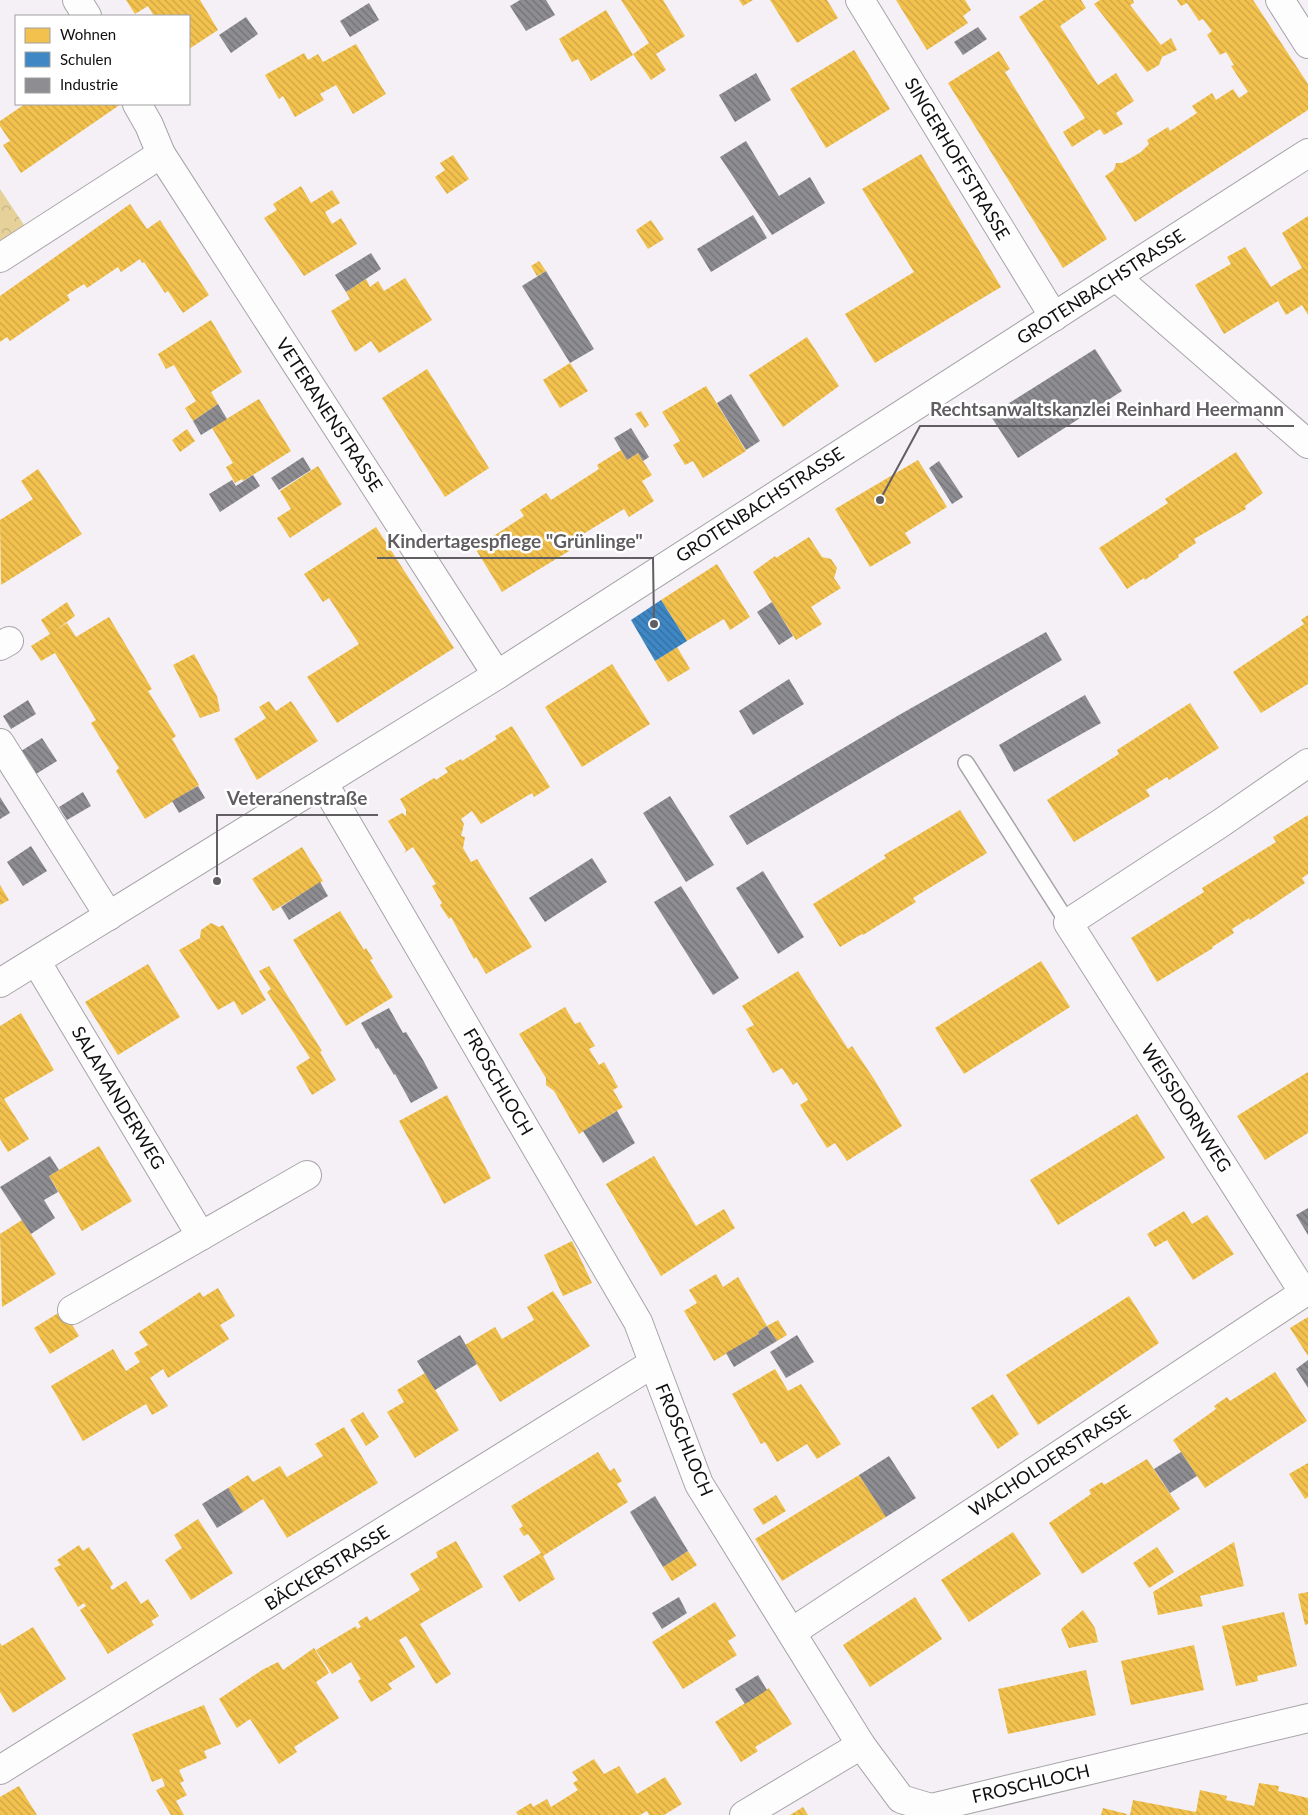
<svg xmlns="http://www.w3.org/2000/svg" width="1308" height="1815" viewBox="0 0 1308 1815" font-family="Lato,sans-serif">
<defs>
<pattern id="forest-crowns" width="20" height="18" patternUnits="userSpaceOnUse" patternTransform="scale(1.25)"><rect width="20" height="18" fill="#e6d19b"/><path d="M2 6a3 3 0 1 1 6 0M12 15a3 3 0 1 1 6 0" fill="none" stroke="#c4b284"/></pattern>
<pattern id="homes-back-hatch" width="6" height="6" patternUnits="userSpaceOnUse" patternTransform="scale(1.25)"><rect width="6" height="6" fill="#f2c14e"/><path d="M-1 5l2 2M0 0l6 6M5-1l2 2" fill="none" stroke="#cea543"/></pattern>
<pattern id="schools-back-hatch" width="6" height="6" patternUnits="userSpaceOnUse" patternTransform="scale(1.25)"><rect width="6" height="6" fill="#3f88c5"/><path d="M-1 5l2 2M0 0l6 6M5-1l2 2" fill="none" stroke="#336e9f"/></pattern>
<pattern id="industry-back-hatch" width="6" height="6" patternUnits="userSpaceOnUse" patternTransform="scale(1.25)"><rect width="6" height="6" fill="#8d8d92"/><path d="M-1 5l2 2M0 0l6 6M5-1l2 2" fill="none" stroke="#727276"/></pattern>
</defs>
<rect width="100%" height="100%" fill="#f4f0f5"/>
<polygon fill="url(#forest-crowns)" points="0,189 26,228 0,244"/>
<g fill="url(#homes-back-hatch)">
<polygon points="126,0 200,0 218,30 189,49 189,16 154,16 148,6 135,14"/>
<polygon points="621,0 663,0 685,36 656,54 666,70 651,80 633,54 649,43"/>
<polygon points="739,0 753,0 743,6"/>
<polygon points="770,0 827,0 838,18 797,43"/>
<polygon points="896,0 965,0 971,10 963,16 968,23 927,50"/>
<polygon points="1044,0 1081,0 1086,8 1060,26 1098,85 1116,73 1134,101 1116,113 1123,124 1104,135 1100,129 1072,147 1063,132 1085,118 1019,17"/>
<polygon points="1100,0 1133,0 1134,3 1130,5 1161,45 1171,38 1177,50 1162,57 1159,65 1147,72 1094,4"/>
<polygon points="1177,0 1253,0 1308,84 1308,110 1135,222 1105,176 1114,170 1116,163 1122,163 1141,152 1149,144 1147,140 1168,127 1170,131 1197,113 1192,106 1212,93 1216,100 1233,89 1239,98 1248,92 1231,66 1234,65 1226,52 1220,55 1207,35 1212,31 1203,19 1199,21 1187,3 1181,6"/>
<polygon points="606,10 633,55 591,81 578,59 572,62 559,39"/>
<polygon points="356,44 386,94 353,114 336,85 320,94 324,100 295,117 283,96 279,99 265,75 304,53 308,60 318,54 323,62"/>
<polygon points="854,50 890,109 826,148 790,89"/>
<polygon points="999,51 1010,69 1005,72 1107,239 1063,268 948,83"/>
<polygon points="25,104 121,104 21,173 3,145 10,141 0,126 0,121"/>
<polygon points="921,154 1001,287 875,363 845,314 914,272 862,189"/>
<polygon points="453,155 469,179 447,194 435,177 445,170 440,163"/>
<polygon points="301,186 311,203 332,190 340,203 325,212 332,224 341,218 357,244 304,276 264,218 277,210 273,204"/>
<polygon points="130,204 147,229 160,220 209,295 183,313 168,291 165,293 144,262 142,263 140,259 121,272 118,267 87,288 84,284 67,295 70,300 10,341 7,337 0,342 0,296"/>
<polygon points="1308,216 1308,315 1302,305 1286,315 1278,301 1224,334 1195,285 1231,264 1227,257 1245,247 1271,287 1285,278 1302,268 1282,233"/>
<polygon points="651,220 664,239 648,249 636,230"/>
<polygon points="539,261 546,271 537,276 531,266"/>
<polygon points="405,278 432,320 379,353 371,341 355,352 331,311 350,299 346,292 366,279 370,287 378,281 384,291"/>
<polygon points="211,320 242,372 211,392 218,404 193,421 185,408 196,401 174,365 166,369 158,354"/>
<polygon points="807,337 839,386 783,427 749,375"/>
<polygon points="570,363 588,391 560,408 543,380"/>
<polygon points="427,369 489,468 445,497 382,398"/>
<polygon points="706,386 746,451 703,478 693,461 685,465 673,445 680,441 662,412"/>
<polygon points="259,399 291,451 243,481 242,479 235,483 226,467 233,463 212,428"/>
<polygon points="641,411 649,425 645,428 635,414"/>
<polygon points="187,429 195,441 180,452 172,440"/>
<polygon points="621,450 627,460 638,453 652,475 642,481 654,501 629,517 624,509 575,539 579,545 502,592 475,548 524,516 520,510 546,493 551,500 599,469 597,465"/>
<polygon points="1236,452 1263,493 1245,506 1246,509 1194,539 1196,543 1178,555 1179,557 1145,580 1144,578 1127,589 1099,548 1168,503 1165,499"/>
<polygon points="918,460 947,507 905,533 911,543 870,567 835,509"/>
<polygon points="318,466 342,504 290,538 277,518 291,509 280,491"/>
<polygon points="38,469 82,534 1,585 0,520 33,499 21,481"/>
<polygon points="376,527 454,648 337,723 307,677 359,644 329,598 323,602 304,574"/>
<polygon points="809,537 822,557 831,559 837,568 834,578 841,588 811,607 822,624 796,640 753,572 775,556 776,558"/>
<polygon points="717,564 750,617 730,630 724,619 687,641 661,600"/>
<polygon points="67,602 75,616 56,630 67,623 76,637 109,617 152,689 148,691 176,736 172,739 199,785 145,819 116,771 119,768 91,723 96,720 55,653 41,661 31,646 50,634 41,620"/>
<polygon points="1308,615 1308,684 1261,713 1233,672 1304,624 1301,620"/>
<polygon points="677,647 690,669 668,682 655,661"/>
<polygon points="194,654 217,696 220,711 200,718 173,665"/>
<polygon points="612,664 650,724 582,767 545,707"/>
<polygon points="269,701 276,711 291,701 318,741 257,780 234,739 266,718 259,707"/>
<polygon points="1190,703 1219,748 1169,780 1167,777 1146,790 1150,796 1074,842 1047,800 1119,754 1117,750"/>
<polygon points="512,726 550,787 534,797 532,793 481,824 472,811 461,819 464,824 461,836 465,837 463,848 471,862 477,859 532,947 486,974 476,957 474,959 451,917 449,919 440,905 442,903 432,886 436,884 413,847 404,853 406,850 388,821 402,813 406,816 406,810 400,799 434,778 436,780 448,772 445,768 461,759 462,761 497,739 495,736"/>
<polygon points="960,810 987,853 913,898 916,902 863,935 862,934 840,947 813,904 886,858 884,855"/>
<polygon points="1308,815 1308,874 1302,878 1305,883 1250,920 1249,918 1232,929 1234,933 1212,947 1213,948 1157,982 1131,938 1204,892 1202,888 1276,842 1273,837"/>
<polygon points="302,847 323,881 273,911 252,879"/>
<polygon points="0,885 9,900 0,905"/>
<polygon points="340,911 364,950 366,948 373,959 370,960 393,997 346,1026 293,940"/>
<polygon points="211,923 219,927 223,925 266,1000 242,1015 234,1001 218,1010 179,950 200,938 201,930"/>
<polygon points="1041,961 1070,1007 964,1074 935,1028"/>
<polygon points="148,964 180,1017 118,1055 85,1002"/>
<polygon points="269,966 322,1051 320,1052 336,1080 312,1095 296,1067 310,1058 267,992 271,989 259,971"/>
<polygon points="798,971 848,1049 852,1046 874,1079 902,1126 847,1161 835,1143 827,1148 800,1105 808,1100 797,1082 793,1085 782,1068 773,1073 746,1029 754,1025 742,1006"/>
<polygon points="565,1007 575,1024 580,1022 595,1046 589,1049 599,1065 604,1062 618,1087 613,1090 623,1107 579,1134 554,1091 546,1085 546,1078 519,1034"/>
<polygon points="21,1013 54,1070 4,1099 29,1139 8,1152 0,1139 0,1026"/>
<polygon points="1308,1072 1308,1133 1265,1160 1237,1116"/>
<polygon points="447,1095 491,1178 444,1204 399,1121"/>
<polygon points="1137,1114 1165,1158 1058,1225 1030,1180"/>
<polygon points="99,1146 132,1201 82,1231 49,1176"/>
<polygon points="654,1156 696,1226 724,1209 735,1228 661,1276 606,1184"/>
<polygon points="1184,1211 1192,1224 1207,1215 1234,1254 1193,1280 1167,1240 1155,1247 1147,1234"/>
<polygon points="22,1220 56,1274 2,1307 0,1234"/>
<polygon points="572,1241 592,1283 563,1296 544,1255"/>
<polygon points="716,1274 723,1287 738,1277 767,1326 758,1332 759,1334 714,1361 684,1311 697,1303 689,1290"/>
<polygon points="218,1288 235,1316 220,1325 229,1339 168,1378 163,1369 150,1378 168,1406 152,1415 146,1404 83,1441 51,1386 113,1349 126,1371 140,1362 134,1353 148,1345 139,1332 200,1292 203,1297"/>
<polygon points="553,1291 590,1346 500,1402 465,1345 495,1327 502,1339 534,1320 527,1307"/>
<polygon points="1129,1296 1159,1343 1038,1425 1006,1375"/>
<polygon points="63,1310 79,1336 50,1354 34,1328"/>
<polygon points="1308,1317 1308,1356 1290,1328"/>
<polygon points="778,1320 787,1335 777,1341 767,1326"/>
<polygon points="775,1369 788,1391 801,1384 841,1444 817,1459 807,1444 777,1462 765,1442 761,1444 732,1394"/>
<polygon points="1275,1372 1307,1421 1205,1488 1173,1440 1216,1409 1214,1406 1227,1397 1230,1401"/>
<polygon points="425,1373 459,1430 415,1458 387,1412 404,1402 397,1390"/>
<polygon points="993,1394 1019,1434 998,1449 971,1408"/>
<polygon points="363,1412 379,1437 366,1446 350,1420"/>
<polygon points="344,1427 378,1483 287,1538 263,1499 243,1512 228,1488 248,1475 253,1482 280,1466 287,1477 323,1456 315,1444"/>
<polygon points="598,1452 610,1471 614,1468 622,1481 617,1484 628,1502 543,1556 555,1579 519,1602 503,1576 541,1553 528,1534 524,1536 519,1529 523,1526 511,1506"/>
<polygon points="1147,1459 1180,1509 1082,1574 1049,1523 1091,1494 1089,1490 1102,1482 1104,1485"/>
<polygon points="1308,1463 1308,1497 1305,1499 1289,1474"/>
<polygon points="859,1475 886,1517 782,1581 755,1539"/>
<polygon points="776,1495 786,1511 763,1525 753,1509"/>
<polygon points="198,1519 233,1573 191,1600 165,1560 182,1548 174,1535"/>
<polygon points="1013,1532 1041,1574 969,1622 941,1580"/>
<polygon points="456,1541 483,1587 420,1624 451,1674 436,1684 406,1636 399,1640 415,1667 388,1684 392,1689 371,1702 358,1681 361,1679 351,1662 332,1674 316,1650 356,1626 357,1629 361,1627 358,1622 367,1616 370,1621 420,1590 410,1574 438,1557 436,1552"/>
<polygon points="1234,1542 1244,1586 1200,1596 1203,1606 1158,1615 1153,1592"/>
<polygon points="79,1545 83,1551 89,1547 113,1584 110,1587 112,1590 126,1581 141,1604 148,1599 159,1616 151,1621 154,1625 108,1654 80,1610 86,1606 84,1603 78,1607 54,1568 61,1565 57,1560"/>
<polygon points="1157,1547 1174,1572 1149,1588 1133,1563"/>
<polygon points="688,1551 697,1565 672,1581 663,1567"/>
<polygon points="1308,1592 1308,1624 1305,1625 1298,1594"/>
<polygon points="915,1597 942,1639 870,1687 843,1645"/>
<polygon points="715,1602 736,1636 728,1641 737,1655 683,1689 652,1642"/>
<polygon points="1083,1610 1095,1628 1098,1642 1069,1648 1061,1629"/>
<polygon points="1284,1612 1297,1666 1257,1676 1258,1681 1236,1686 1222,1626"/>
<polygon points="33,1627 66,1679 13,1713 0,1692 0,1643 2,1646"/>
<polygon points="1194,1645 1204,1690 1131,1705 1121,1661"/>
<polygon points="314,1648 329,1673 316,1682 339,1718 294,1747 297,1752 279,1764 250,1719 237,1728 219,1699 262,1670 278,1662 283,1670"/>
<polygon points="1086,1670 1096,1715 1008,1734 998,1689"/>
<polygon points="769,1688 792,1724 755,1747 758,1751 741,1762 715,1722"/>
<polygon points="204,1705 221,1744 204,1751 207,1758 179,1770 184,1781 180,1783 187,1795 176,1801 184,1815 171,1815 156,1790 165,1786 162,1778 152,1782 132,1734"/>
<polygon points="594,1759 604,1774 619,1766 637,1794 665,1777 682,1804 664,1815 649,1815 647,1811 640,1815 518,1815 516,1812 531,1803 533,1807 547,1799 551,1807 578,1790 573,1783 578,1780 572,1772"/>
<polygon points="1259,1783 1279,1786 1278,1791 1308,1798 1308,1815 1130,1815 1133,1800 1196,1812 1200,1790 1227,1796 1226,1800 1254,1806"/>
<polygon points="19,1786 37,1815 0,1815 0,1797"/>
<polygon points="803,1807 808,1815 790,1815"/>
<polygon points="1103,1808 1127,1814 1127,1815 1101,1815"/>
</g>
<polygon fill="url(#schools-back-hatch)" points="661,600 687,641 655,661 631,620"/>
<g fill="url(#industry-back-hatch)">
<polygon points="520,0 546,0 555,15 526,31 510,6"/>
<polygon points="369,3 379,20 350,37 340,21"/>
<polygon points="246,17 258,34 231,53 219,35"/>
<polygon points="978,27 987,39 963,55 954,42"/>
<polygon points="756,73 771,100 735,122 719,95"/>
<polygon points="746,141 779,196 810,177 825,203 772,235 720,157"/>
<polygon points="753,215 767,238 711,272 697,249"/>
<polygon points="371,253 381,269 346,292 335,275"/>
<polygon points="546,271 594,349 570,363 522,286"/>
<polygon points="1095,349 1122,391 1018,458 990,415"/>
<polygon points="731,394 760,441 746,450 717,403"/>
<polygon points="218,404 227,419 201,435 193,421"/>
<polygon points="631,428 649,457 643,461 638,453 627,460 614,438"/>
<polygon points="303,457 311,470 279,490 271,478"/>
<polygon points="939,461 963,497 952,504 929,468"/>
<polygon points="253,475 260,486 220,512 209,494 232,480 236,486"/>
<polygon points="772,602 793,636 779,645 757,612"/>
<polygon points="1046,632 1062,660 747,845 729,816 899,715"/>
<polygon points="789,679 804,704 753,735 739,711"/>
<polygon points="1085,695 1101,723 1014,772 999,745"/>
<polygon points="28,700 36,714 11,729 3,716"/>
<polygon points="42,738 57,761 36,774 21,751"/>
<polygon points="198,786 205,798 179,813 172,801"/>
<polygon points="83,792 91,806 67,820 59,807"/>
<polygon points="670,796 714,865 686,882 643,813"/>
<polygon points="0,797 10,813 0,819"/>
<polygon points="31,846 47,871 23,886 7,862"/>
<polygon points="592,858 607,882 545,922 529,898"/>
<polygon points="763,871 804,937 778,954 736,888"/>
<polygon points="320,882 328,896 289,920 281,907"/>
<polygon points="681,886 739,978 713,995 654,902"/>
<polygon points="389,1008 403,1033 406,1032 423,1060 438,1088 411,1103 395,1074 394,1075 378,1048 376,1049 361,1023"/>
<polygon points="617,1111 635,1143 603,1163 583,1131"/>
<polygon points="50,1156 59,1170 49,1176 58,1192 44,1200 55,1218 31,1234 0,1187"/>
<polygon points="1308,1208 1308,1235 1296,1215"/>
<polygon points="767,1326 777,1341 734,1367 726,1353 759,1334 758,1332"/>
<polygon points="460,1335 477,1364 435,1390 417,1361"/>
<polygon points="797,1335 814,1362 786,1378 770,1352"/>
<polygon points="1308,1360 1308,1388 1296,1369"/>
<polygon points="1181,1452 1197,1476 1170,1493 1154,1469"/>
<polygon points="889,1456 916,1498 886,1517 859,1475"/>
<polygon points="228,1488 243,1512 217,1528 202,1504"/>
<polygon points="655,1496 688,1551 663,1567 630,1512"/>
<polygon points="679,1597 687,1613 662,1629 652,1613"/>
<polygon points="758,1675 767,1690 745,1704 735,1689"/>
</g>
<g fill="none" stroke-linecap="round" stroke-linejoin="round">
<g stroke="#a7a4a8" stroke-width="18">
<polyline id="lane" points="966,763 1068,923"/>
</g>
<g stroke="#a7a4a8" stroke-width="30">
<g id="street">
<polyline points="77,0 87,16"/>
<polyline points="860,0 1054,317"/>
<polyline points="1280,0 1308,44"/>
<polyline points="137,104 149,125 161,154 497,675"/>
<polyline points="0,258 161,154"/>
<polyline points="1116,277 1308,444"/>
<polyline points="0,646 9,641"/>
<polyline points="0,743 109,916"/>
<polyline points="324,784 638,1322 699,1484 861,1745 901,1799 931,1808 1308,1718"/>
<polyline points="36,961 201,1236"/>
<polyline points="0,983 497,675 1308,153"/>
<polyline points="1304,1293 1068,923 1221,823 1308,763"/>
<polyline points="72,1310 307,1175"/>
<polyline points="792,1632 1308,1290"/>
<polyline points="0,1770 652,1364"/>
<polyline points="744,1815 861,1745"/>
</g>
</g>
<use href="#lane" stroke="#fdfdfe" stroke-width="15"/>
<use href="#street" stroke="#fdfdfe" stroke-width="28"/>
</g>
<g text-anchor="middle" stroke-width="5" stroke-linejoin="round" paint-order="stroke">
<g font-size="18" fill="#120f12" stroke="#fff">
<text transform="translate(957 159) rotate(59)" y="6">SINGERHOFFSTRASSE</text>
<text transform="translate(1101 287) rotate(-33)" y="6">GROTENBACHSTRASSE</text>
<text transform="translate(329 415) rotate(57)" y="6">VETERANENSTRASSE</text>
<text transform="translate(760 505) rotate(-33)" y="6">GROTENBACHSTRASSE</text>
<text transform="translate(498 1082) rotate(60)" y="6">FROSCHLOCH</text>
<text transform="translate(118 1098) rotate(59)" y="6">SALAMANDERWEG</text>
<text transform="translate(1186 1108) rotate(57)" y="6">WEISSDORNWEG</text>
<text transform="translate(684 1440) rotate(67)" y="6">FROSCHLOCH</text>
<text transform="translate(1050 1461) rotate(-33)" y="6">WACHOLDERSTRASSE</text>
<text transform="translate(327 1568) rotate(-32)" y="6">BÄCKERSTRASSE</text>
<text transform="translate(1031 1784) rotate(-13)" y="6">FROSCHLOCH</text>
</g>
</g>
<path fill="none" stroke="#615e61" stroke-width="2" d="M880 500L920 426H1294M654 624L653 558H377M217 881L217 815H378"/>
<g fill="#615e61" stroke="#fff" stroke-width="2">
<circle cx="880" cy="500" r="5"/>
<circle cx="654" cy="624" r="5"/>
<circle cx="217" cy="881" r="5"/>
</g>
<g font-size="19" text-anchor="middle" font-weight="bold" fill="#615e61" stroke="#fff" stroke-width="5" stroke-linejoin="round" paint-order="stroke">
<text x="1107" y="416">Rechtsanwaltskanzlei Reinhard Heermann</text>
<text x="515" y="548">Kindertagespflege "Grünlinge"</text>
<text x="297" y="805">Veteranenstraße</text>
</g>
<rect x="15" y="15" width="175" height="90" fill="#ffffff" stroke="#a09fa0"/>
<rect x="25" y="28" width="25" height="15" fill="#f2c14e" stroke="#a09fa0"/>
<text x="60" y="40" font-size="15" fill="#120f12">Wohnen</text>
<rect x="25" y="52" width="25" height="15" fill="#3f88c5" stroke="#a09fa0"/>
<text x="60" y="65" font-size="15" fill="#120f12">Schulen</text>
<rect x="25" y="78" width="25" height="15" fill="#8d8d92" stroke="#a09fa0"/>
<text x="60" y="90" font-size="15" fill="#120f12">Industrie</text>
</svg>
